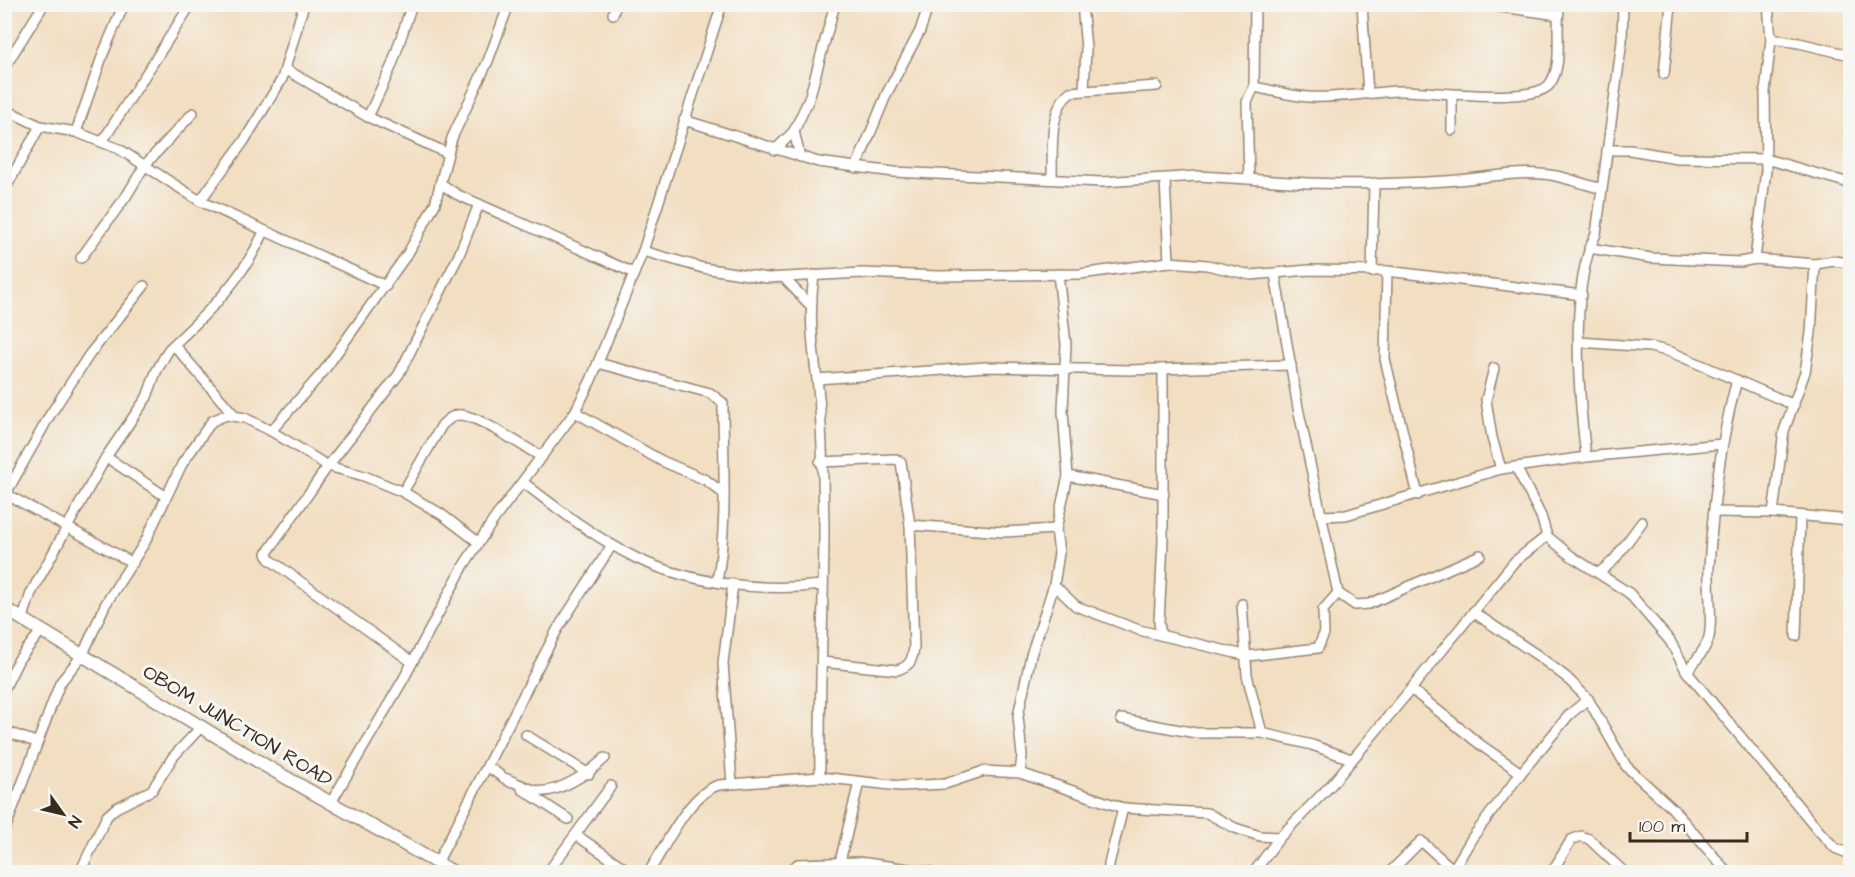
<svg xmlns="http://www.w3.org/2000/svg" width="1855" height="877" viewBox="0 0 1855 877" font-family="'Architects Daughter',sans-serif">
<rect width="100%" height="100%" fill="#f6f6f2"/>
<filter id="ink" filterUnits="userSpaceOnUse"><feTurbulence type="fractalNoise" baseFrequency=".0167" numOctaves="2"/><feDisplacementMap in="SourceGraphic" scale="12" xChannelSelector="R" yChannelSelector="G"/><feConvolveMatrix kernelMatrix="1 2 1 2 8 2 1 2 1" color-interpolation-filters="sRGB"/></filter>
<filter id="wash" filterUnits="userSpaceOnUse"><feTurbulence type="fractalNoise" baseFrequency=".008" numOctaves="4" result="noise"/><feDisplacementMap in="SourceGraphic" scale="24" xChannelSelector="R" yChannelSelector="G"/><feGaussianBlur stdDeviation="1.35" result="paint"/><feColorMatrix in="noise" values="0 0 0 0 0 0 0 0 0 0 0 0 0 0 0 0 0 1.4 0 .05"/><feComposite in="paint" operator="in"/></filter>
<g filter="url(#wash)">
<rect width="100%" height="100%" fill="#f2dec1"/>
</g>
<g filter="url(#ink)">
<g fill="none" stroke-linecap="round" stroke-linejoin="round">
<g stroke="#968470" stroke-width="12">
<g id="street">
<polyline points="1082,4 1086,49 1084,90"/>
<path d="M1255 4 1254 87 1247 102 1249 179C1313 185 1381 185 1446 181 1482 179 1520 169 1556 176 1571 179 1585 185 1600 188"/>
<polyline points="1362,4 1368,94"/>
<polyline points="1481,4 1558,15"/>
<polyline points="928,7 1026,4"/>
<polyline points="613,14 616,4"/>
<polyline points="1771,39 1799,43 1850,55"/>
<polyline points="4,68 44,4"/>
<polyline points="285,69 368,117 447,153"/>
<polyline points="1664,74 1671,4"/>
<path d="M1254 87C1271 90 1290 96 1308 97 1339 99 1369 92 1400 91 1427 90 1532 105 1549 85 1565 65 1554 28 1560 4"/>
<polyline points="4,109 40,126 76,132 119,149 200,201 386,286"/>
<polyline points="368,117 392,65 412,4"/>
<polyline points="684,120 818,162 894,172 1102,182 1198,176 1249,179"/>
<polyline points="1452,130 1452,95"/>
<polyline points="794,131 800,157"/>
<polyline points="76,132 103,54 124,4"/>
<polyline points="102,142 191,4"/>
<polyline points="775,150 794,131 809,99 835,4"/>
<polyline points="1607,150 1630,150 1677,158 1766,159 1849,183"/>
<polyline points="856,168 887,93 920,31 929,4"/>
<path d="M1052 178C1053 151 1048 111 1070 92L1157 86"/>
<polyline points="1165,180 1169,262"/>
<polyline points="440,183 456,194 634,273"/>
<polyline points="4,191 40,126"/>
<polyline points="200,201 244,141 282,79 304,4"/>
<polyline points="1589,248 1651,258 1740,262 1755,259 1815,264 1834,261 1850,263"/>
<polyline points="643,251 703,268 767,278 862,273 938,276 1080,274 1169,262 1207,265 1251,275 1309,270 1387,271 1582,295"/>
<polyline points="81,258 127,195 145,165 193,113"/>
<polyline points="1755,259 1766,170 1765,92 1771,39 1768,4"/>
<polyline points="1387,271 1385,359 1418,495"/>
<polyline points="1372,272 1374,183"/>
<polyline points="1275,274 1298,408 1338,593 1355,605 1369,604 1480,555"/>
<path d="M814 275C809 311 812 344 817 379 823 423 823 481 824 526 824 610 819 693 820 777"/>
<polyline points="784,278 809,304"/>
<polyline points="1579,342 1650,347 1671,352 1794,405"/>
<polyline points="174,345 235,416"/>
<path d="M598 363 710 393 723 403C723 463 728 523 717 582"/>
<polyline points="1494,368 1486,400 1492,438 1501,469"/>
<polyline points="817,379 986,367 1129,370 1291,365"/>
<polyline points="575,412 662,461 706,480 724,494"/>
<polyline points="271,431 323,372 408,253 435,204 452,138 488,61 509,4"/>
<polyline points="106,457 165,496"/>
<path d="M1586 457C1579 398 1569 286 1596 234L1622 41 1623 4"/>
<path d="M820 462 896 459 901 462 910 525 914 648C912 661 910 666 897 670L822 662"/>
<polyline points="1516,467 1541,516 1547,536 1571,556 1629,593 1670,641 1687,672 1819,831 1835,848 1850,854"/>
<polyline points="1068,476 1164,494"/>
<path d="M524 483C559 510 597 539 638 559 693 584 762 592 822 585"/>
<path d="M403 492 442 425C448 419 454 414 462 415 480 417 524 447 542 457"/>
<polyline points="4,493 133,563"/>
<polyline points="4,497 50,415 89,355 144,286"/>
<polyline points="1715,512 1773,513 1850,520"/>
<polyline points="1773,513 1784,431 1805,372 1811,333 1815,264"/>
<polyline points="1322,516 1346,515 1501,469 1586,457 1722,444"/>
<polyline points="910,525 1004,532 1056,529"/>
<polyline points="1599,573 1614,560 1642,522"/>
<polyline points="1054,585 1076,606 1139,630 1248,656 1318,648 1324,634 1323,610 1338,593"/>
<polyline points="1242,604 1247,675 1262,733"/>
<polyline points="1473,612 1537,655 1566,677 1588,699 1626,766 1673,809 1727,872"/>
<path d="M23 618 31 593 81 502 106 457 147 397 156 372 169 349C208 313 242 280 264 232"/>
<polyline points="1161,635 1159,623 1163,541 1163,369"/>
<polyline points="1796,636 1800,517"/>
<polyline points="412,662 269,559 267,553 328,466 399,374 459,255 479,204"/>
<path d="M1687 672C1695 661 1706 650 1709 637 1713 620 1708 588 1709 568 1713 504 1720 441 1737 380"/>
<polyline points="4,689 19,659 42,630"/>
<polyline points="1411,689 1482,746 1521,773"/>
<polyline points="1121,719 1196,733 1262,733 1312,745 1351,759"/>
<polyline points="4,731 36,742"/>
<polyline points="526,735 589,774"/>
<polyline points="488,767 510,782"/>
<polyline points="1020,773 1022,756 1018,716 1031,655 1054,585 1059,553 1056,529 1068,476 1063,411 1066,344 1058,274"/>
<path d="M507 779C517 783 528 789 538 791 558 794 592 771 605 758"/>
<polyline points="732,784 723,663 733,584"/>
<polyline points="522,789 568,819"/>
<polyline points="334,806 333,799 403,680 464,565 495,518 575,412 591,380 643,251 722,4"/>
<polyline points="4,832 60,683 83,654 105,605 145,542 182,464 212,421 226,415 245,418 271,431 328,466 364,476 403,492 441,514 478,542"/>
<polyline points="576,835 630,872"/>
<polyline points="840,862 859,782"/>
<polyline points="437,863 557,630 612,545"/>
<polyline points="1453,870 1472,838 1521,773 1569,715 1588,699"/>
<polyline points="80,872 107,816 116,808 152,790 173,757 202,726"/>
<polyline points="548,872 611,786"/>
<path d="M649 872C665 847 689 793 719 785L820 777 900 786 945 784 984 771 1020 773 1123 808 1207 813 1235 828 1260 836 1280 837"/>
<polyline points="788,872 798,864 859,862 930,872"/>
<polyline points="1109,872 1109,864 1123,808"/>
<polyline points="1254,872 1280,837 1332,784 1411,689 1514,562 1547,536"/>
<polyline points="1390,872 1421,841 1456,872"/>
<polyline points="1552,872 1571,840 1581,836 1589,839 1624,872"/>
</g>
</g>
<g stroke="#968470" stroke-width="15">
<polyline id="secondary" points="4,608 271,769 453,872"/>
</g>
<use href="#street" stroke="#fff" stroke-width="9"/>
<use href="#secondary" stroke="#fff" stroke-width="12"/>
</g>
</g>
<g text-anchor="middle" stroke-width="6" stroke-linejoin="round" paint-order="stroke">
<g font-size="20" fill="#3b2a1e" stroke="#f6f6f2">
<text transform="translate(238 725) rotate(31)" y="7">OBOM JUNCTION ROAD</text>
</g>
</g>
<rect width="1855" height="877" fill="none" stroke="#f6f6f2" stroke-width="24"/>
<g transform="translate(63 814) rotate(124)" stroke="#f6f6f2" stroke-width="4.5" paint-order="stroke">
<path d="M0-4.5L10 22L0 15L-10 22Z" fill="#3b2a1e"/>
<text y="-9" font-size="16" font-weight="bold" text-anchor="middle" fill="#3b2a1e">N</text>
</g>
<path d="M1630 832v9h117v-9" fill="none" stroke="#3b2a1e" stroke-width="3"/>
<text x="1639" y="832" font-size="18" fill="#3b2a1e" stroke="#f6f6f2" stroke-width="4.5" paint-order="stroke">100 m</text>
</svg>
